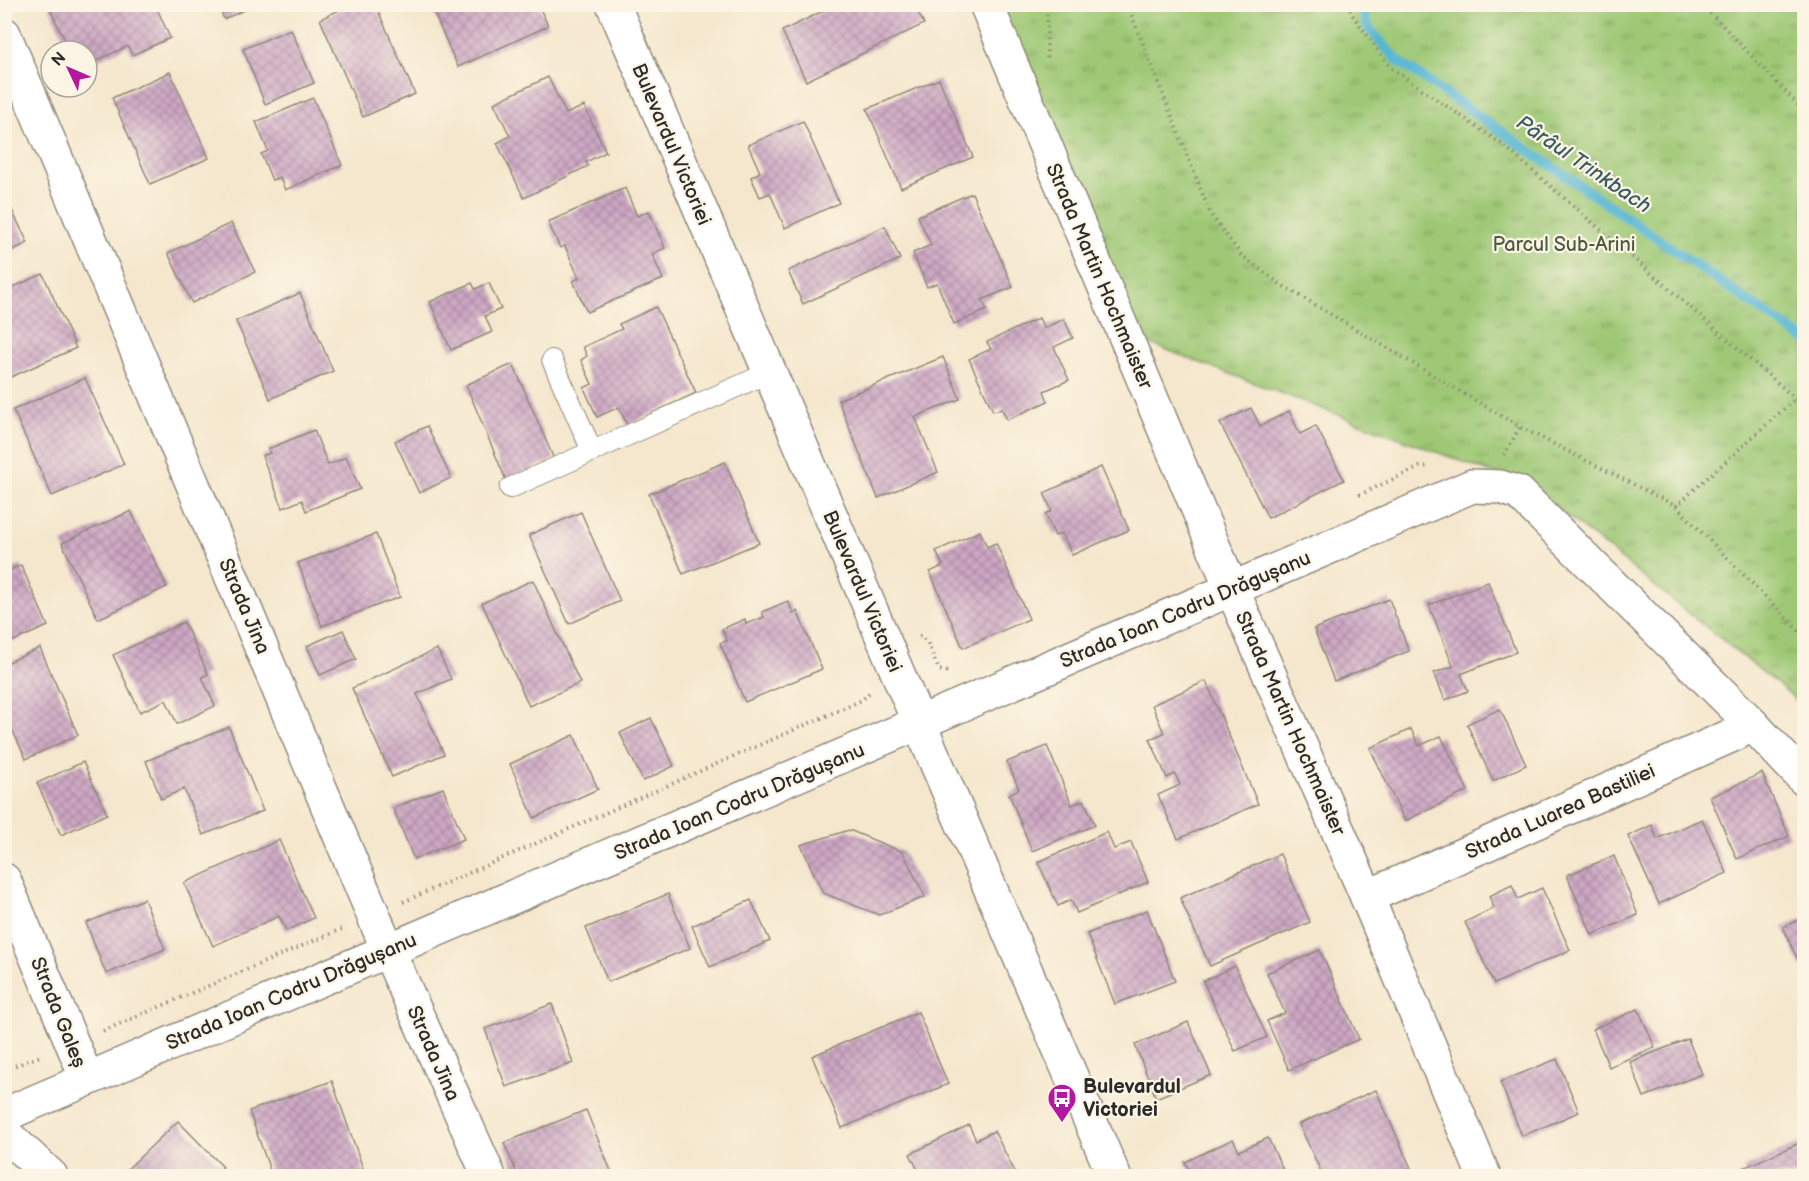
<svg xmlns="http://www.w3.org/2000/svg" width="1809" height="1181" viewBox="0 0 1809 1181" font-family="'Balsamiq Sans',sans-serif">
<defs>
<pattern id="grass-tufts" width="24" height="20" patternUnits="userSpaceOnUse" patternTransform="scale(1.5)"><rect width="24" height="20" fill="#9ec874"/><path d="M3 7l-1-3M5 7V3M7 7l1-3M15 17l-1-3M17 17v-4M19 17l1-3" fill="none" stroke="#81a35f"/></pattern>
<pattern id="building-cross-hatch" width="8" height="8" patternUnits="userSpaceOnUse" patternTransform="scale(1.5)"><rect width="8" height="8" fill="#cda7c4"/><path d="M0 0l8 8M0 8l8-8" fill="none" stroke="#a7889f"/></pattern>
</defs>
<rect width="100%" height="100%" fill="#fcf5e5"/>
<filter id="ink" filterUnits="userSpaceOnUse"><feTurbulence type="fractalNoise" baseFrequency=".0167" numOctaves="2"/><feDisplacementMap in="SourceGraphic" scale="12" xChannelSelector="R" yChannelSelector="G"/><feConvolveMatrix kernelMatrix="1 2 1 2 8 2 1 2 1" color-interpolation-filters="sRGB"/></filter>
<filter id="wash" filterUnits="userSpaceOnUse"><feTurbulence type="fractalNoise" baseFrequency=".008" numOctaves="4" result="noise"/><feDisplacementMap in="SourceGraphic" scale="24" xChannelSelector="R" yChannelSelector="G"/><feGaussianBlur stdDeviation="1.35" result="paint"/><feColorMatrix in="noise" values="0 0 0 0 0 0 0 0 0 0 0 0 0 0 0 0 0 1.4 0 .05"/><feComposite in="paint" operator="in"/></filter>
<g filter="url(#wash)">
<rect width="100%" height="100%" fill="#f5e7cd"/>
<polygon fill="url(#grass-tufts)" stroke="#647a50" stroke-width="1.5" points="986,5 1804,5 1804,709 1790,694 1532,488 1124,334"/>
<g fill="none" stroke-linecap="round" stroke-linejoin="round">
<polyline stroke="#55b6d4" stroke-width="10" points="1361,4 1368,27 1397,60 1804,339"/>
</g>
<g id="blocks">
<g fill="url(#building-cross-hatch)">
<polygon points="54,4 155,4 170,38 132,55 128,46 87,65 87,51 70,51 49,7"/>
<polygon points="218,4 258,4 224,19"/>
<polygon points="352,4 375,4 415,94 363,117 320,19"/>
<polygon points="442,4 538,4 548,26 458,67 433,11 443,7"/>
<polygon points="830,4 914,4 924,24 806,81 782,31 831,7"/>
<polygon points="291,29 314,83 265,104 243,49"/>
<polygon points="170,72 209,158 150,184 112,98"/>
<polygon points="548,77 566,114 584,106 606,152 586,162 588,166 524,198 497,143 510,136 494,103"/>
<polygon points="939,79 973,157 901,188 867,109"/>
<polygon points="313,98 342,165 285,190 280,177 272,180 261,154 268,151 256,122"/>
<polygon points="803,121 839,203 785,228 770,193 760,197 751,177 760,172 748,145"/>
<polygon points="625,188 637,216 649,211 665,248 652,254 663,279 587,312 573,281 579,278 565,246 560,248 548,222"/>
<polygon points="972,193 1013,287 982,300 987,310 954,324 937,283 927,287 913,253 931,245 918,216"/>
<polygon points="4,194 28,243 4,254"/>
<polygon points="231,223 255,272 192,303 168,253"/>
<polygon points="885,226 900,259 803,304 788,271"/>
<polygon points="43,274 76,348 4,380 4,291"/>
<polygon points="472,283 475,289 489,283 501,309 485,316 492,332 451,350 430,302"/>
<polygon points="300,293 333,371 270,399 236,321"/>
<polygon points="656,307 696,393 627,425 619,407 597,417 584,388 592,384 581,360 587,356 583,347 622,329 619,324"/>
<polygon points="1039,318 1044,328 1064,319 1073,338 1054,347 1069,380 1044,391 1048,401 1007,420 1002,409 993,411 969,359 991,349 987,342"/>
<polygon points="943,357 960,399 915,417 938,472 878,498 838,400"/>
<polygon points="513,364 554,459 506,480 466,385"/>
<polygon points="85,378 124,464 52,496 13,410"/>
<polygon points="1251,408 1260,426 1289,411 1300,434 1316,426 1344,480 1268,518 1220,423"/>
<polygon points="427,426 451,478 419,493 395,441"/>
<polygon points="314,430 328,465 346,457 360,489 306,511 302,500 283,508 262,456 270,453 268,449"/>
<polygon points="725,462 759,543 683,574 649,494"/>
<polygon points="1101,467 1129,530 1072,555 1062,533 1055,536 1045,514 1052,511 1044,493"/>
<polygon points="131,511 167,587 98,619 62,543"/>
<polygon points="581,512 620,601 569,624 529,535"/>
<polygon points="980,531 987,547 996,543 1029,619 963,648 930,572 943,566 936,551"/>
<polygon points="376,534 400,597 322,626 298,563"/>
<polygon points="21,565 48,626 4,645 4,573"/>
<polygon points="533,580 580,683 529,706 482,603"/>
<polygon points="1488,582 1516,652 1461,674 1468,691 1445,700 1434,673 1453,666 1429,605"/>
<polygon points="1389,599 1409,651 1334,681 1314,629"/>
<polygon points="788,601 793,613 797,611 822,669 745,702 720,643 727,641 722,629 745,619 746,624 764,617 762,612"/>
<polygon points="184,622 208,674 202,677 215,706 177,724 166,700 140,712 113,655"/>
<polygon points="343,630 356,659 320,675 307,646"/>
<polygon points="40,648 78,735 26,759 4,712 4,664"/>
<polygon points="437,649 451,679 417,694 444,754 392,777 352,688"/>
<polygon points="1206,681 1258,804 1178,839 1158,795 1180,785 1175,774 1167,778 1150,739 1164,733 1152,705"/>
<polygon points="1500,709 1526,765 1493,781 1467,724"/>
<polygon points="651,718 674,766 643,781 620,733"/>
<polygon points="229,727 263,811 203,835 184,789 161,799 146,761"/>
<polygon points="1411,729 1419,746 1441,736 1468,791 1405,821 1370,748"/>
<polygon points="574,735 598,789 534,818 510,764"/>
<polygon points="1047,746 1072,805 1084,800 1095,825 1032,851 1009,794 1019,789 1007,762"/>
<polygon points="83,762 107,814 61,835 37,783"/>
<polygon points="1762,773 1789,836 1737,859 1710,797"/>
<polygon points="443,788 464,839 414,859 393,808"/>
<polygon points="1702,819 1727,873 1659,904 1628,836 1652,825 1657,839"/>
<polygon points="849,830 903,852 925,897 879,915 823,893 801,845"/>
<polygon points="1107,832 1114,849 1131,842 1148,882 1077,913 1071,900 1058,906 1038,862"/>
<polygon points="279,840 314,918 286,931 279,916 213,946 184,883"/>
<polygon points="1280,854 1310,922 1210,966 1180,898"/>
<polygon points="1614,856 1638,915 1592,935 1567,875"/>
<polygon points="1512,885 1518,899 1542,888 1570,950 1494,984 1465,922 1494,908 1489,896"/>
<polygon points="668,894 690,948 608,982 586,928"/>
<polygon points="144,899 165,949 106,974 86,923"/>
<polygon points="751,900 770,941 710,967 692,926"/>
<polygon points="1147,910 1175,981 1115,1004 1087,934"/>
<polygon points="1804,917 1804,965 1801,967 1783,927"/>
<polygon points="1320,950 1359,1039 1289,1070 1267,1021 1285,1013 1267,973"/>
<polygon points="1235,966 1267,1037 1235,1051 1203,981"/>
<polygon points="552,1004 573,1063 506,1087 485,1029"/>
<polygon points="1638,1009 1655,1047 1609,1067 1593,1029"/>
<polygon points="918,1012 948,1084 842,1128 812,1056"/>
<polygon points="1188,1022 1211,1075 1156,1098 1135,1045"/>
<polygon points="1688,1039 1702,1074 1644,1097 1630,1062"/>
<polygon points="1557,1059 1579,1112 1522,1136 1500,1082"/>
<polygon points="332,1081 365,1174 358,1176 272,1176 249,1111"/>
<polygon points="1376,1090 1411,1168 1393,1176 1323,1176 1299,1124"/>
<polygon points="586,1110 613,1176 518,1176 504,1143"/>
<polygon points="178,1121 223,1167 213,1176 120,1176"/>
<polygon points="969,1125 976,1140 994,1131 1017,1176 921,1176 910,1154"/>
<polygon points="1268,1138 1286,1176 1192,1176 1185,1162 1233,1139 1239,1151"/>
<polygon points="1804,1141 1804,1176 1747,1176 1743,1168"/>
</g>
</g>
</g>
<g filter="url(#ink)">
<use href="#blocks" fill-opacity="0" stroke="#90897c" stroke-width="1.5"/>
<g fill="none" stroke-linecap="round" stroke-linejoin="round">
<g stroke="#90897c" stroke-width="22">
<g id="lane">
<polyline points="552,360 592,451"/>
<polyline points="510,488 770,372"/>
</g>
</g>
<g stroke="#90897c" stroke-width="36">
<g id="street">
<polyline points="986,4 1218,557 1367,897 1484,1176"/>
<polyline points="4,34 388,950 489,1176"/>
<polyline points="4,880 87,1079"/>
<polyline points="1367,897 1735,734 1752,724"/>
<polyline points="4,1115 1472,486 1500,487 1519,493 1752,724 1804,779"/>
</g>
</g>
<g stroke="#90897c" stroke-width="36">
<polyline id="secondary" points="613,4 902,683 1114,1176"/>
</g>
<g stroke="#90897c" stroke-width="36">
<polyline id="primary" points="4,1133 51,1176"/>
</g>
<g stroke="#90897c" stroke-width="4" stroke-dasharray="1.5 4.5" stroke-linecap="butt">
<polyline points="1127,4 1211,215 1241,255 1280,284 1520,427 1676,506 1804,636"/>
<polyline points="1348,4 1351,13 1391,68 1503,145 1804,406"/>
<polyline points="1702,4 1804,111"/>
<polyline points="1047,58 1047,4"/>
<polyline points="1504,455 1520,427"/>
<polyline points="1359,495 1420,467 1430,466"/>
<polyline points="1676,506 1804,391"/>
<polyline points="919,636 921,636 927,642 939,670 951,672"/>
<polyline points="403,902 862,700 869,693"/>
<polyline points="103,1031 344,928"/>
<polyline points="4,1070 43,1055"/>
</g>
<use href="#lane" stroke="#fff" stroke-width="20"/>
<use href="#street" stroke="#fff" stroke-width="33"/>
<use href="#secondary" stroke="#fff" stroke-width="33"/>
<use href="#primary" stroke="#fff" stroke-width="33"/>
</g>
</g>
<defs>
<g id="bus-pin" transform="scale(1.5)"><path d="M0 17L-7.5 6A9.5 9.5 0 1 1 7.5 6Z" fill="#b5179e" stroke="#fcf5e5"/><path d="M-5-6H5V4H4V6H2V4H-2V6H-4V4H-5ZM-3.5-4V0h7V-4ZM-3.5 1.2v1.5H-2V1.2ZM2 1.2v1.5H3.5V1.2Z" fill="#fff"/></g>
</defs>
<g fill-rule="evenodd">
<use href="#bus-pin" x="1062" y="1098"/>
</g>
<g text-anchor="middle" stroke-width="4.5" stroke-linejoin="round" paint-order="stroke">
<g font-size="20" fill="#2b2b2b" stroke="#fcf5e5">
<text transform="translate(672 144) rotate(67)" y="7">Bulevardul Victoriei</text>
<text transform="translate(1100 276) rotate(67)" y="7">Strada Martin Hochmaister</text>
<text transform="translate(863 591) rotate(67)" y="7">Bulevardul Victoriei</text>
<text transform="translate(245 606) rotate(67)" y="7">Strada Jina</text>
<text transform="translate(1185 609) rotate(-23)" y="7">Strada Ioan Codru Drăgușanu</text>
<text transform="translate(1291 723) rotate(66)" y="7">Strada Martin Hochmaister</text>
<text transform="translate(739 801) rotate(-23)" y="7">Strada Ioan Codru Drăgușanu</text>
<text transform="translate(1560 811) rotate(-24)" y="7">Strada Luarea Bastiliei</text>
<text transform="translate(291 991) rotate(-23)" y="7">Strada Ioan Codru Drăgușanu</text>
<text transform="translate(59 1012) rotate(68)" y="7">Strada Galeș</text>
<text transform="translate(434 1053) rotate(66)" y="7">Strada Jina</text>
</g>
<g font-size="20" fill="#4e5a41" stroke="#fcf5e5">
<text x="1564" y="251">Parcul Sub-Arini</text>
</g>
<g font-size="20" font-weight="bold" fill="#2b2b2b" stroke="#fcf5e5" text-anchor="start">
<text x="1083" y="1093">Bulevardul<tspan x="1083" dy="23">Victoriei</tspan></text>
</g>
<g font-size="21" font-style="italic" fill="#3a5c66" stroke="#fcf5e5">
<text transform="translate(1584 164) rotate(34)" y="7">Pârâul Trinkbach</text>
</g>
</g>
<rect width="1809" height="1181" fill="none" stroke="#fcf5e5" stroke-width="24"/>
<g transform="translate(69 69) rotate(314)"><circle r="28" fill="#fcf5e5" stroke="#a8a49b" stroke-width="1.5"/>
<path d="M0-4.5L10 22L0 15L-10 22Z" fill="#b5179e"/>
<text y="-9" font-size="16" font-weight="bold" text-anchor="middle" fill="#2b2b2b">N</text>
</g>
</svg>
